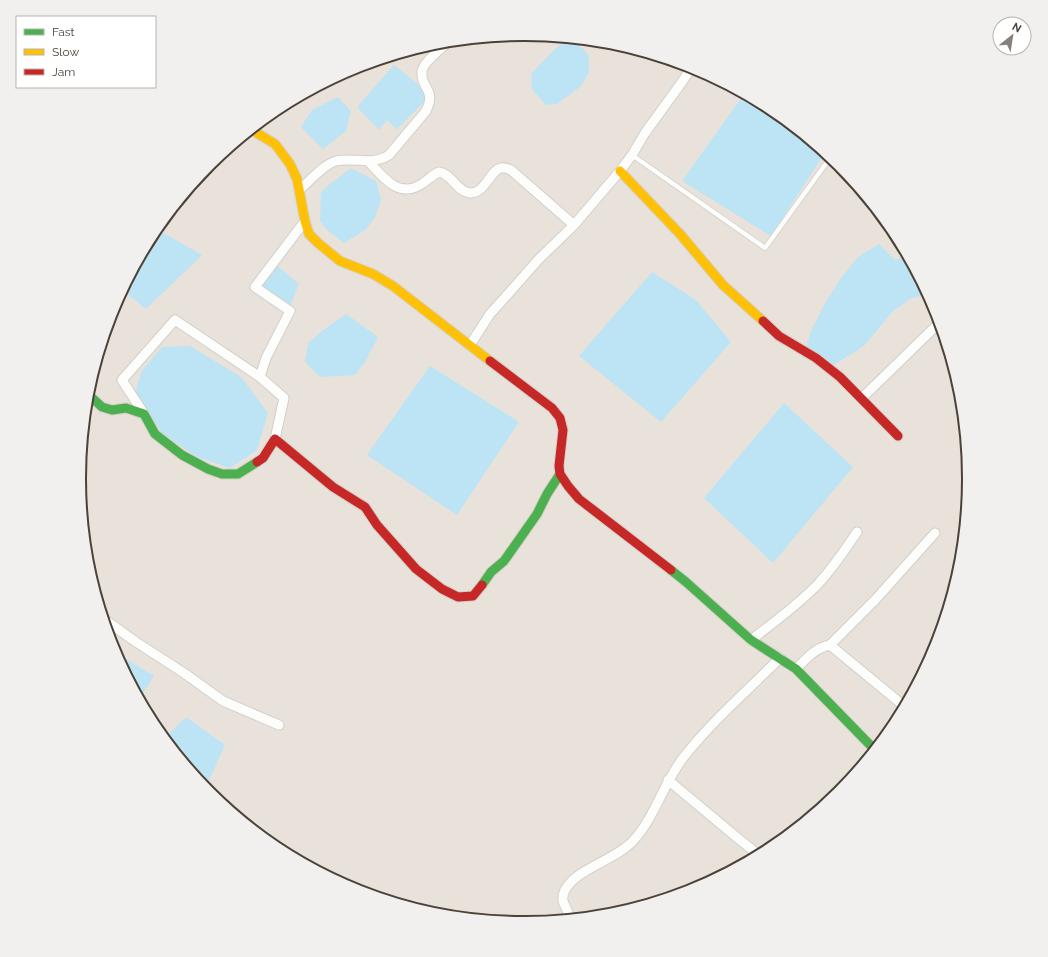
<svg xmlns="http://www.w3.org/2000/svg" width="1048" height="957" viewBox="0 0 1048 957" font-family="Raleway,sans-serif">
<rect width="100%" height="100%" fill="#f4f1ee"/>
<circle fill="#e8e2db" cx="524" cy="479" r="443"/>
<g fill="#bce4f4">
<polygon points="567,40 578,44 589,55 589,72 581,86 557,104 546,105 532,89 531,74 555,49"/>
<polygon points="394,65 431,95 397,129 387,120 379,130 357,107"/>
<polygon points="744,94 764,105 824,154 771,236 682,181"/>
<polygon points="338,97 351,111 346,131 323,149 301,127 312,110"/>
<polygon points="351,168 376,181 381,199 375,218 365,230 344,243 327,230 320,220 321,192 330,184"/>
<polygon points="162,232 202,255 146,309 123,290 144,251"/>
<polygon points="879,244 895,260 902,257 905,253 927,294 910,299 892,312 864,346 829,368 803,358 811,331 824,305 841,278 858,257"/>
<polygon points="274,263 299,284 290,306 256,285"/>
<polygon points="652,272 696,300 731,342 661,422 579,356"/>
<polygon points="346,314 378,337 365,362 355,375 320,377 305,362 308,343 322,331"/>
<polygon points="190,346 241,377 268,413 257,450 230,468 197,457 163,434 135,394 141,372 162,347"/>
<polygon points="430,366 519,422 457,515 367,455"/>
<polygon points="784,403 853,467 773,563 704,498"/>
<polygon points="116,653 154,676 140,698"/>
<polygon points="186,717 225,745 208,782 204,786 165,738"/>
</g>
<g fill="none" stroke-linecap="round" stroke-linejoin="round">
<g stroke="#d2cfcb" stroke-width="6">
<polyline id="lane" points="632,155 765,248 830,158"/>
</g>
<g stroke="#d2cfcb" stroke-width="11">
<g id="street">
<path d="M369 162C383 177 398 198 420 185 427 181 432 175 439 172 452 174 457 192 470 193 485 194 490 170 501 168 504 167 508 169 511 170L574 225"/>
<path d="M299 190C309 182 324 164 336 161 355 157 372 166 389 155L426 111C437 88 420 89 422 72 422 63 442 48 449 41"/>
<polyline points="470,345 490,314 508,294 538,260 574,225 620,171 632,155 645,133 682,82 692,67"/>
<polyline points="862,398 939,323"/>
<polyline points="144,414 122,380 175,320 260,377"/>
<polyline points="275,439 284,398 260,377 266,358 290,311 255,287 305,221"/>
<polyline points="104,619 136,642 184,673 223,701 279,725"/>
<path d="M751 640C774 622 798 605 818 584 833 568 845 550 857 532"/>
<polyline points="830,645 875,600 935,533"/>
<path d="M796 669C807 658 815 648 830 645L904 706"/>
<polyline points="668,780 740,840 759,855"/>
<path d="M569 919C570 908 558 904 565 890 577 868 614 861 633 841 655 817 663 784 683 758 711 722 747 691 780 658"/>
</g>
</g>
<g stroke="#d5cfc5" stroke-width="11">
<g id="fast">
<polyline points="88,394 102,407 112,410 126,408 144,414 155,434 182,455 208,469 222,474 238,474 257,462"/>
<polyline points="671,570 686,582 751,640 796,669 874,749"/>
<polyline points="482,585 491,572 504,561 537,514 547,494 560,474"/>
</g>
</g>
<g stroke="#d5cfc5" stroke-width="11">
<g id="slow">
<polyline points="252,130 275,144 290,164 297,179 305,221 309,234 318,243 340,261 373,274 393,286 490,361"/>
<polyline points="620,171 680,234 723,285 763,321"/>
</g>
</g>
<g stroke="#d5cfc5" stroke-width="11">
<g id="jam">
<polyline points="763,321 779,336 816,358 840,377 898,436"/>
<polyline points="490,361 552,408 560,418 563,430 559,466 560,474 568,486 579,499 671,570"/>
<polyline points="257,462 263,458 275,439 333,487 365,507 377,525 416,569 442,589 458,597 473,596 482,585"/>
</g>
</g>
<use href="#lane" stroke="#fdfdfc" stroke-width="4.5"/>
<use href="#street" stroke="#fdfdfc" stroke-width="9"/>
<use href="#fast" stroke="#4caf50" stroke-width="9"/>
<use href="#slow" stroke="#ffc107" stroke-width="9"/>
<use href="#jam" stroke="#c62828" stroke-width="9"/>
</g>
<path d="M0 0H1048V957H0ZM523 41H525A437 437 0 0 1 962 478V479A437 437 0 0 1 525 916H523A437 437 0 0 1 86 479V478A437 437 0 0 1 523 41Z" fill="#f1f0ef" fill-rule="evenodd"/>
<path fill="none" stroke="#4c4238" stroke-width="2" d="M523 41H525A437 437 0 0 1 962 478V479A437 437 0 0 1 525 916H523A437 437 0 0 1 86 479V478A437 437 0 0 1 523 41Z"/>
<rect x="16" y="16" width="140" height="72" fill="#ffffff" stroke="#b7b3af"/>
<rect x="24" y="29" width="20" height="6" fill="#4caf50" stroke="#b7b3af"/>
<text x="52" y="36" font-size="12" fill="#4c4238">Fast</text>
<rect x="24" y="49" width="20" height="6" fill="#ffc107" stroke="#b7b3af"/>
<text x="52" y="56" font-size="12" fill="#4c4238">Slow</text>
<rect x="24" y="69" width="20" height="6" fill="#c62828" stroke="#b7b3af"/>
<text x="52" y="76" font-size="12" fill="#4c4238">Jam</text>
<g transform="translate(1012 36) rotate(30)"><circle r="19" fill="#ffffff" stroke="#b7b3af"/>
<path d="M0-3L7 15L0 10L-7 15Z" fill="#877f78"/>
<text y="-6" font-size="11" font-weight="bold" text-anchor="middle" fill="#4c4238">N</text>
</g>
</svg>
